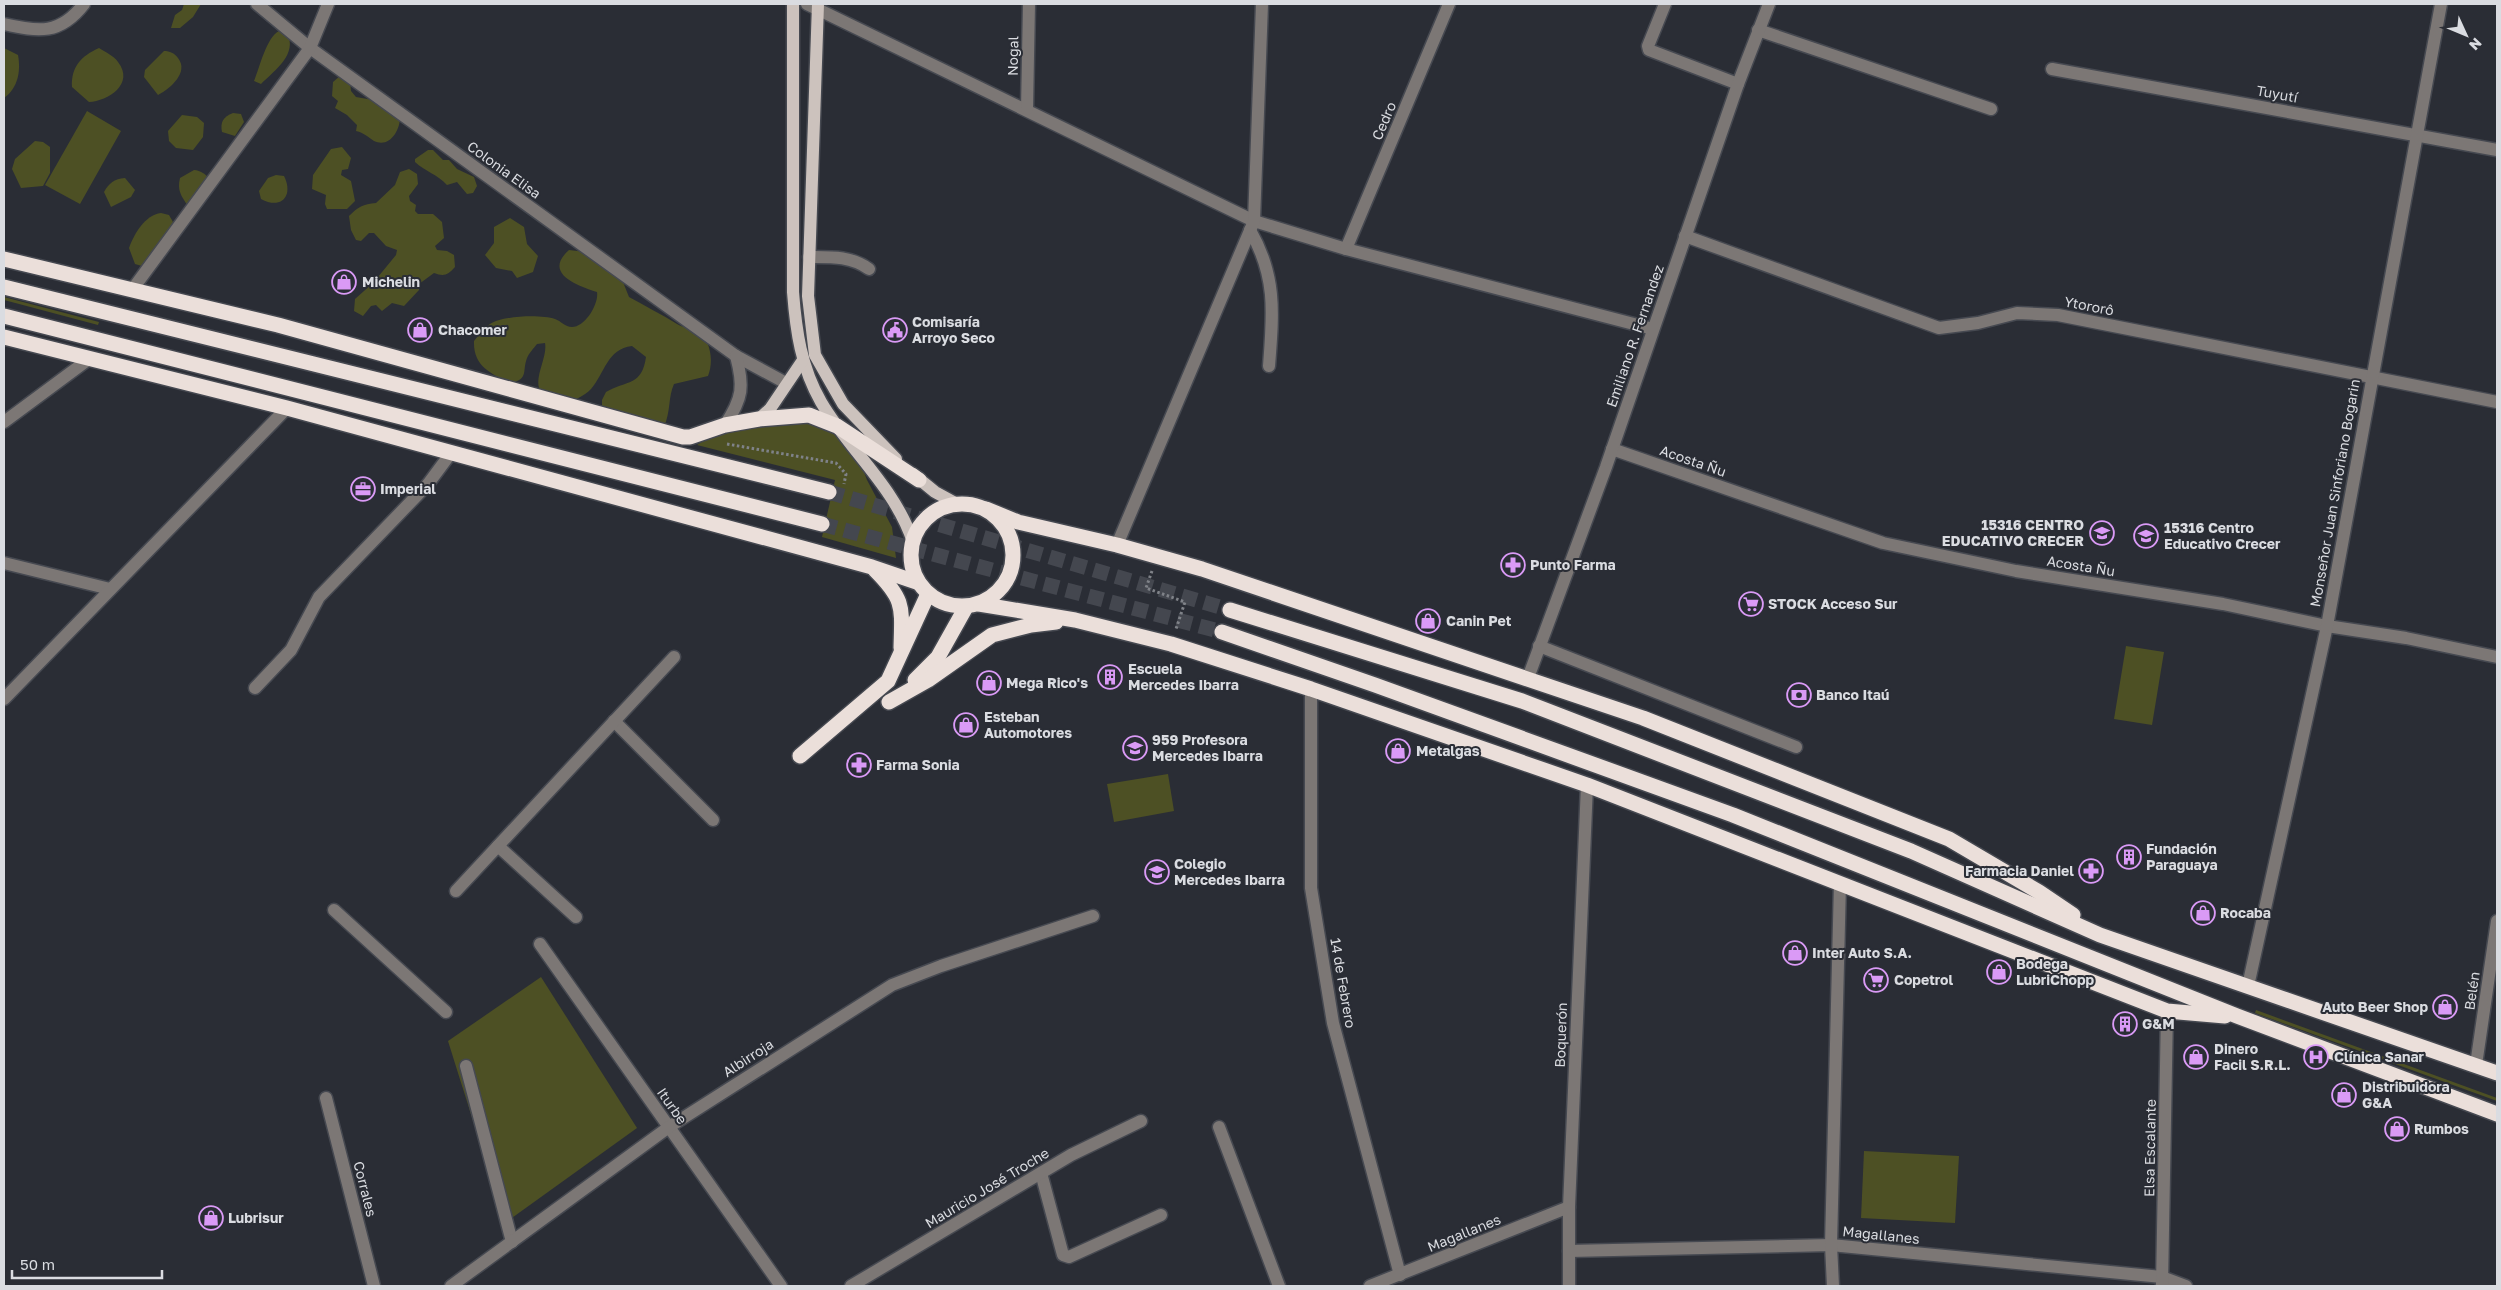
<svg xmlns="http://www.w3.org/2000/svg" width="2501" height="1290" viewBox="0 0 2501 1290" font-family="'Golos Text',sans-serif">
<rect width="100%" height="100%" fill="#2a2d35"/>
<g fill="#4d5024">
<polygon points="184,4 201,4 193,17 180,28 171,28 175,15 182,10"/>
<path d="M279 31 287 33C298 54 275 70 261 84L254 81C260 67 266 38 279 31Z"/>
<path d="M4 48 18 55C21 71 18 88 4 98Z"/>
<path d="M99 48C105 52 114 56 118 62 135 84 108 101 89 102L72 87C71 67 81 56 99 48Z"/>
<path d="M164 51C170 51 174 53 178 58 189 72 171 88 158 95L144 77 145 70Z"/>
<path d="M340 76 350 82 351 91 356 97 379 101 400 119C399 132 389 148 374 141 368 137 364 133 356 131L357 125 347 115 335 108 338 101 332 96 333 82Z"/>
<polygon points="87,111 121,131 80,204 45,185"/>
<path d="M233 113 241 114 244 122 235 136 222 132C220 122 223 117 233 113Z"/>
<polygon points="182,115 197,117 204,123 203,137 193,150 176,148 169,141 168,131"/>
<polygon points="35,141 43,142 50,147 50,173 43,186 21,188 12,169 15,159"/>
<polygon points="342,147 351,158 348,169 342,170 341,175 351,181 355,201 347,209 327,209 325,204 326,195 312,189 313,175 331,149"/>
<path d="M428 150H433L443 160H449L457 169 474 177 477 186 473 193 467 194 457 182 447 185C437 174 426 172 415 162V159Z"/>
<path d="M409 169 417 174 418 184 409 196 410 201 416 205 415 211 418 214H433L442 222 444 238 435 246 437 250 447 251 454 255 455 267C448 275 444 277 434 273L419 284V290L404 306 392 303 382 311 376 305 371 306 363 316 354 311 355 299 373 283 396 255 397 250 386 246 374 233H369L361 241 356 240 351 230 349 216C358 207 363 204 376 203L395 185 400 172Z"/>
<path d="M194 170C207 171 220 187 207 198 202 202 195 204 188 206 181 196 177 190 180 178Z"/>
<path d="M276 175 284 176C294 196 281 210 261 199L259 191 268 178Z"/>
<path d="M125 178 135 190 131 197 111 207 104 192C109 183 114 179 125 178Z"/>
<path d="M161 213 169 215 177 229 142 266 135 264 129 248C134 234 145 215 161 213Z"/>
<polygon points="510,218 524,227 527,244 538,256 533,272 517,278 512,271 496,268 485,255 494,243 494,227"/>
<path d="M569 250 594 253 623 282 629 297C645 306 661 314 677 324 683 328 690 327 696 330 711 339 714 361 708 376L674 384C668 397 671 411 664 427L602 408V400L606 392C627 380 642 386 646 357L632 346C607 349 605 373 591 389 584 397 571 401 561 406 555 402 547 398 542 393 531 381 548 358 545 343L537 344C534 348 529 353 527 358 522 371 529 379 511 383 491 374 473 366 474 341 479 335 483 328 490 324 502 316 540 314 555 319 561 321 565 327 572 327 585 327 599 304 597 292 579 286 542 274 569 250Z"/>
<polygon points="4,297 99,322 98,325 4,300"/>
<polygon points="821,422 855,448 867,480 892,527 896,558 822,537 835,480 697,445 718,431 741,423"/>
<polygon points="2126,646 2164,652 2152,725 2114,719"/>
<polygon points="1168,774 1174,811 1114,822 1107,784"/>
<polygon points="541,977 637,1128 505,1223 448,1041"/>
<polygon points="2256,1010 2497,1098 2497,1101 2255,1013"/>
<polygon points="1864,1151 1959,1156 1955,1223 1861,1218"/>
</g>
<g fill="none" stroke-linecap="round" stroke-linejoin="round">
<g stroke="#44474f" stroke-width="15" stroke-dasharray="15 8" stroke-linecap="butt">
<polyline points="829,492 1230,610"/>
<polyline points="822,524 1222,632"/>
</g>
<g stroke="#464951" stroke-width="15">
<g id="minor">
<polyline points="257,4 310,48 736,356 786,383"/>
<polyline points="807,4 1254,221 1346,249 1653,329"/>
<polyline points="1665,4 1648,46 1649,50 1738,84"/>
<path d="M4 24C39 32 60 35 84 4"/>
<polyline points="1758,30 1991,109"/>
<polyline points="2052,69 2497,150"/>
<polyline points="1027,109 1029,4"/>
<path d="M1250 230C1277 277 1273 314 1269 366"/>
<polyline points="1685,236 1939,328 1978,323 2017,313 2058,315 2497,402"/>
<polyline points="1346,249 1449,4"/>
<path d="M809 257C831 257 851 256 869 269"/>
<polyline points="132,290 310,48 328,4"/>
<polyline points="4,422 89,359"/>
<path d="M725 425C743 398 744 386 736 356"/>
<polyline points="1612,449 1883,543 2016,571 2223,604 2327,626 2406,638 2497,657"/>
<polyline points="1117,545 1254,221 1262,4"/>
<polyline points="4,563 110,589"/>
<polyline points="1539,646 1796,747"/>
<polyline points="1528,678 1606,467 1738,84 1769,4"/>
<polyline points="255,688 291,650 319,597 428,484 451,453"/>
<polyline points="1311,689 1311,888 1333,1023 1400,1275"/>
<polyline points="4,699 287,408"/>
<polyline points="614,721 713,820"/>
<polyline points="498,846 576,917"/>
<polyline points="456,891 674,657"/>
<polyline points="334,910 446,1012"/>
<polyline points="540,944 781,1286"/>
<polyline points="2248,986 2327,626 2441,4"/>
<polyline points="2476,1065 2497,921"/>
<polyline points="466,1066 512,1242"/>
<polyline points="326,1098 374,1286"/>
<polyline points="1219,1127 1279,1286"/>
<polyline points="1041,1173 1063,1255 1069,1257 1161,1215"/>
<polyline points="1569,1251 1831,1245 2162,1277 2186,1286"/>
<polyline points="2162,1285 2167,1011"/>
<polyline points="451,1286 669,1127 892,985 941,966 1093,916"/>
<polyline points="851,1286 1071,1155 1141,1121"/>
<polyline points="1370,1286 1569,1207"/>
<polyline points="1569,1286 1569,1207 1587,785"/>
<polyline points="1833,1286 1831,1245 1840,883"/>
</g>
</g>
<g stroke="#464951" stroke-width="15">
<g id="major">
<path d="M793 4V292C796 331 801 367 821 402 849 450 895 487 913 542"/>
<polyline points="818,4 808,296 815,355 843,404 896,459"/>
<polyline points="759,419 770,409 803,360"/>
<polyline points="913,474 935,492 957,504"/>
</g>
</g>
<g stroke="#464951" stroke-width="18">
<g id="highway">
<polyline points="4,259 278,325 683,437 690,437 725,425 759,419 809,415 837,426 919,480"/>
<polyline points="4,287 829,492"/>
<polyline points="4,316 822,524"/>
<polyline points="4,337 287,408 872,567 919,583"/>
<circle cx="962" cy="555" r="51"/>
<polyline points="986,509 1018,522 1117,545 1202,569 1643,718 1949,839 2039,892 2073,915"/>
<path d="M875 570C905 600 902 607 901 648"/>
<polyline points="979,604 1075,620 1171,644 1311,689 1587,785 2167,1011 2225,1016"/>
<polyline points="1230,610 1522,701 1911,851 2100,935 2497,1073"/>
<polyline points="1222,632 1375,685 1733,815 2237,1016 2497,1114"/>
<polyline points="915,680 938,657 966,607"/>
<polyline points="889,702 928,680 992,635 1031,625 1056,622"/>
<polyline points="800,756 888,681 928,594"/>
</g>
</g>
<g stroke="#7f8288" stroke-width="3" stroke-dasharray="2.5 2.5" stroke-linecap="butt">
<polyline points="727,444 836,463 846,474 844,484"/>
<polyline points="1152,571 1146,588 1185,602 1176,629"/>
</g>
<use href="#minor" stroke="#7c7775" stroke-width="12"/>
<use href="#major" stroke="#ccc2bd" stroke-width="12"/>
<use href="#highway" stroke="#ebdfda" stroke-width="15"/>
</g>
<defs>
<g id="shop-ring" transform="scale(1.25)"><circle r="9.5" fill="#2a2d35" stroke="#da9af6" stroke-width="1.5"/><path d="M-5-2.5h2.3a2.7 3.5 0 0 1 5.4 0H5L5.5 6h-11ZM-1.5-2.5h3a1.5 2.3 0 0 0-3 0Z" fill="#da9af6"/></g>
<g id="civic-ring" transform="scale(1.25)"><circle r="9.5" fill="#2a2d35" stroke="#da9af6" stroke-width="1.5"/><path d="M-.6-6.5H3V-4.5H.6V-3L4-1V1h2V6H-6V1h2V-1L-.6-3ZM-1.2 2.5V6h2.4V2.5Z" fill="#da9af6"/></g>
<g id="office-ring" transform="scale(1.25)"><circle r="9.5" fill="#2a2d35" stroke="#da9af6" stroke-width="1.5"/><path d="M-6-3h4V-5.5h4V-3h4V5H-6ZM-1-4.5V-3h2v-1.5ZM-6 0V1H6V0Z" fill="#da9af6"/></g>
<g id="school-ring" transform="scale(1.25)"><circle r="9.5" fill="#2a2d35" stroke="#da9af6" stroke-width="1.5"/><path d="M0-5L7-2L0 1L-7-2ZM-4 1L0 2.5L4 1V4Q0 6-4 4Z" fill="#da9af6"/></g>
<g id="pharmacy-ring" transform="scale(1.25)"><circle r="9.5" fill="#2a2d35" stroke="#da9af6" stroke-width="1.5"/><path d="M-2-6h4v4h4v4h-4v4h-4v-4h-4v-4h4Z" fill="#da9af6"/></g>
<g id="supermarket-ring" transform="scale(1.25)"><circle r="9.5" fill="#2a2d35" stroke="#da9af6" stroke-width="1.5"/><path d="M-6-5.5h2.5l.6 2H6L4.5 2H-2.5L-4.4-4H-6ZM-1.5 3.2a1.3 1.3 0 1 0 .1 0ZM3 3.2a1.3 1.3 0 1 0 .1 0Z" fill="#da9af6"/></g>
<g id="building-ring" transform="scale(1.25)"><circle r="9.5" fill="#2a2d35" stroke="#da9af6" stroke-width="1.5"/><path d="M-4-6H4V6H1V3H-1V6H-4ZM-2.5-4.3h1.7v1.8h-1.7ZM.8-4.3h1.7v1.8H.8ZM-2.5-1h1.7V.8h-1.7ZM.8-1h1.7V.8H.8Z" fill="#da9af6"/></g>
<g id="bank-ring" transform="scale(1.25)"><circle r="9.5" fill="#2a2d35" stroke="#da9af6" stroke-width="1.5"/><path d="M-6-4H6V4H-6ZM0-2.3a2.3 2.3 0 1 0 0 4.6a2.3 2.3 0 1 0 0-4.6Z" fill="#da9af6"/></g>
<g id="hospital-ring" transform="scale(1.25)"><circle r="9.5" fill="#2a2d35" stroke="#da9af6" stroke-width="1.5"/><path d="M-5-5h3v3.5h4V-5h3V5h-3V1.5h-4V5h-3Z" fill="#da9af6"/></g>
</defs>
<g fill-rule="evenodd">
<use href="#shop-ring" x="344" y="282"/>
<use href="#shop-ring" x="420" y="330"/>
<use href="#civic-ring" x="895" y="330"/>
<use href="#office-ring" x="363" y="489"/>
<use href="#school-ring" x="2102" y="533"/>
<use href="#school-ring" x="2146" y="536"/>
<use href="#pharmacy-ring" x="1513" y="565"/>
<use href="#supermarket-ring" x="1751" y="604"/>
<use href="#shop-ring" x="1428" y="621"/>
<use href="#building-ring" x="1110" y="677"/>
<use href="#shop-ring" x="989" y="683"/>
<use href="#bank-ring" x="1799" y="695"/>
<use href="#shop-ring" x="966" y="725"/>
<use href="#school-ring" x="1135" y="748"/>
<use href="#shop-ring" x="1398" y="751"/>
<use href="#pharmacy-ring" x="859" y="765"/>
<use href="#building-ring" x="2129" y="857"/>
<use href="#pharmacy-ring" x="2091" y="871"/>
<use href="#school-ring" x="1157" y="872"/>
<use href="#shop-ring" x="2203" y="913"/>
<use href="#shop-ring" x="1795" y="953"/>
<use href="#shop-ring" x="1999" y="972"/>
<use href="#supermarket-ring" x="1876" y="980"/>
<use href="#shop-ring" x="2445" y="1007"/>
<use href="#building-ring" x="2125" y="1024"/>
<use href="#shop-ring" x="2196" y="1057"/>
<use href="#hospital-ring" x="2316" y="1057"/>
<use href="#shop-ring" x="2344" y="1095"/>
<use href="#shop-ring" x="2397" y="1129"/>
<use href="#shop-ring" x="211" y="1218"/>
</g>
<g text-anchor="middle" stroke-width="4" stroke-linejoin="round" paint-order="stroke">
<g font-size="14" fill="#dadce1" stroke="#2a2d35">
<text transform="translate(1013 56) rotate(-89)" y="5">Nogal</text>
<text transform="translate(2277 94) rotate(10)" y="5">Tuyutí</text>
<text transform="translate(1384 121) rotate(-67)" y="5">Cedro</text>
<text transform="translate(504 170) rotate(36)" y="5">Colonia Elisa</text>
<text transform="translate(2089 306) rotate(11)" y="5">Ytororô</text>
<text transform="translate(1635 336) rotate(-71)" y="5">Emiliano R. Fernandez</text>
<text transform="translate(1693 461) rotate(19)" y="5">Acosta Ñu</text>
<text transform="translate(2335 493) rotate(-80)" y="5">Monseñor Juan Sinforiano Bogarin</text>
<text transform="translate(2081 566) rotate(9)" y="5">Acosta Ñu</text>
<text transform="translate(1343 983) rotate(80)" y="5">14 de Febrero</text>
<text transform="translate(2472 991) rotate(-82)" y="5">Belén</text>
<text transform="translate(1561 1035) rotate(-88)" y="5">Boquerón</text>
<text transform="translate(748 1058) rotate(-33)" y="5">Albirroja</text>
<text transform="translate(672 1106) rotate(55)" y="5">Iturbe</text>
<text transform="translate(2150 1148) rotate(-89)" y="5">Elsa Escalante</text>
<text transform="translate(987 1188) rotate(-31)" y="5">Mauricio José Troche</text>
<text transform="translate(365 1189) rotate(76)" y="5">Corrales</text>
<text transform="translate(1464 1233) rotate(-22)" y="5">Magallanes</text>
<text transform="translate(1881 1235) rotate(6)" y="5">Magallanes</text>
</g>
<g font-size="14" font-weight="bold" fill="#dadce1" stroke="#2a2d35" text-anchor="start">
<text x="362" y="287">Michelin</text>
<text x="912" y="327">Comisaría<tspan x="912" dy="16">Arroyo Seco</tspan></text>
<text x="438" y="335">Chacomer</text>
<text x="380" y="494">Imperial</text>
<text x="2084" y="530" text-anchor="end">15316 CENTRO<tspan x="2084" dy="16">EDUCATIVO CRECER</tspan></text>
<text x="2164" y="533">15316 Centro<tspan x="2164" dy="16">Educativo Crecer</tspan></text>
<text x="1530" y="570">Punto Farma</text>
<text x="1768" y="609">STOCK Acceso Sur</text>
<text x="1446" y="626">Canin Pet</text>
<text x="1128" y="674">Escuela<tspan x="1128" dy="16">Mercedes Ibarra</tspan></text>
<text x="1006" y="688">Mega Rico's</text>
<text x="1816" y="700">Banco Itaú</text>
<text x="984" y="722">Esteban<tspan x="984" dy="16">Automotores</tspan></text>
<text x="1152" y="745">959 Profesora<tspan x="1152" dy="16">Mercedes Ibarra</tspan></text>
<text x="1416" y="756">Metalgas</text>
<text x="876" y="770">Farma Sonia</text>
<text x="2146" y="854">Fundación<tspan x="2146" dy="16">Paraguaya</tspan></text>
<text x="1174" y="869">Colegio<tspan x="1174" dy="16">Mercedes Ibarra</tspan></text>
<text x="2074" y="876" text-anchor="end">Farmacia Daniel</text>
<text x="2220" y="918">Rocaba</text>
<text x="1812" y="958">Inter Auto S.A.</text>
<text x="2016" y="969">Bodega<tspan x="2016" dy="16">LubriChopp</tspan></text>
<text x="1894" y="985">Copetrol</text>
<text x="2428" y="1012" text-anchor="end">Auto Beer Shop</text>
<text x="2142" y="1029">G&amp;M</text>
<text x="2214" y="1054">Dinero<tspan x="2214" dy="16">Facil S.R.L.</tspan></text>
<text x="2334" y="1062">Clínica Sanar</text>
<text x="2362" y="1092">Distribuidora<tspan x="2362" dy="16">G&amp;A</tspan></text>
<text x="2414" y="1134">Rumbos</text>
<text x="228" y="1223">Lubrisur</text>
</g>
</g>
<rect width="2501" height="1290" fill="none" stroke="#dadce1" stroke-width="10"/>
<g transform="translate(2466 35) rotate(134)" stroke="#2a2d35" stroke-width="4" paint-order="stroke">
<path d="M0-4L9 19L0 12L-9 19Z" fill="#dadce1"/>
<text y="-8" font-size="14" font-weight="bold" text-anchor="middle" fill="#dadce1">N</text>
</g>
<path d="M12 1270v8h150v-8" fill="none" stroke="#dadce1" stroke-width="2.5"/>
<text x="20" y="1270" font-size="15" fill="#dadce1" stroke="#2a2d35" stroke-width="4" paint-order="stroke">50 m</text>
</svg>
